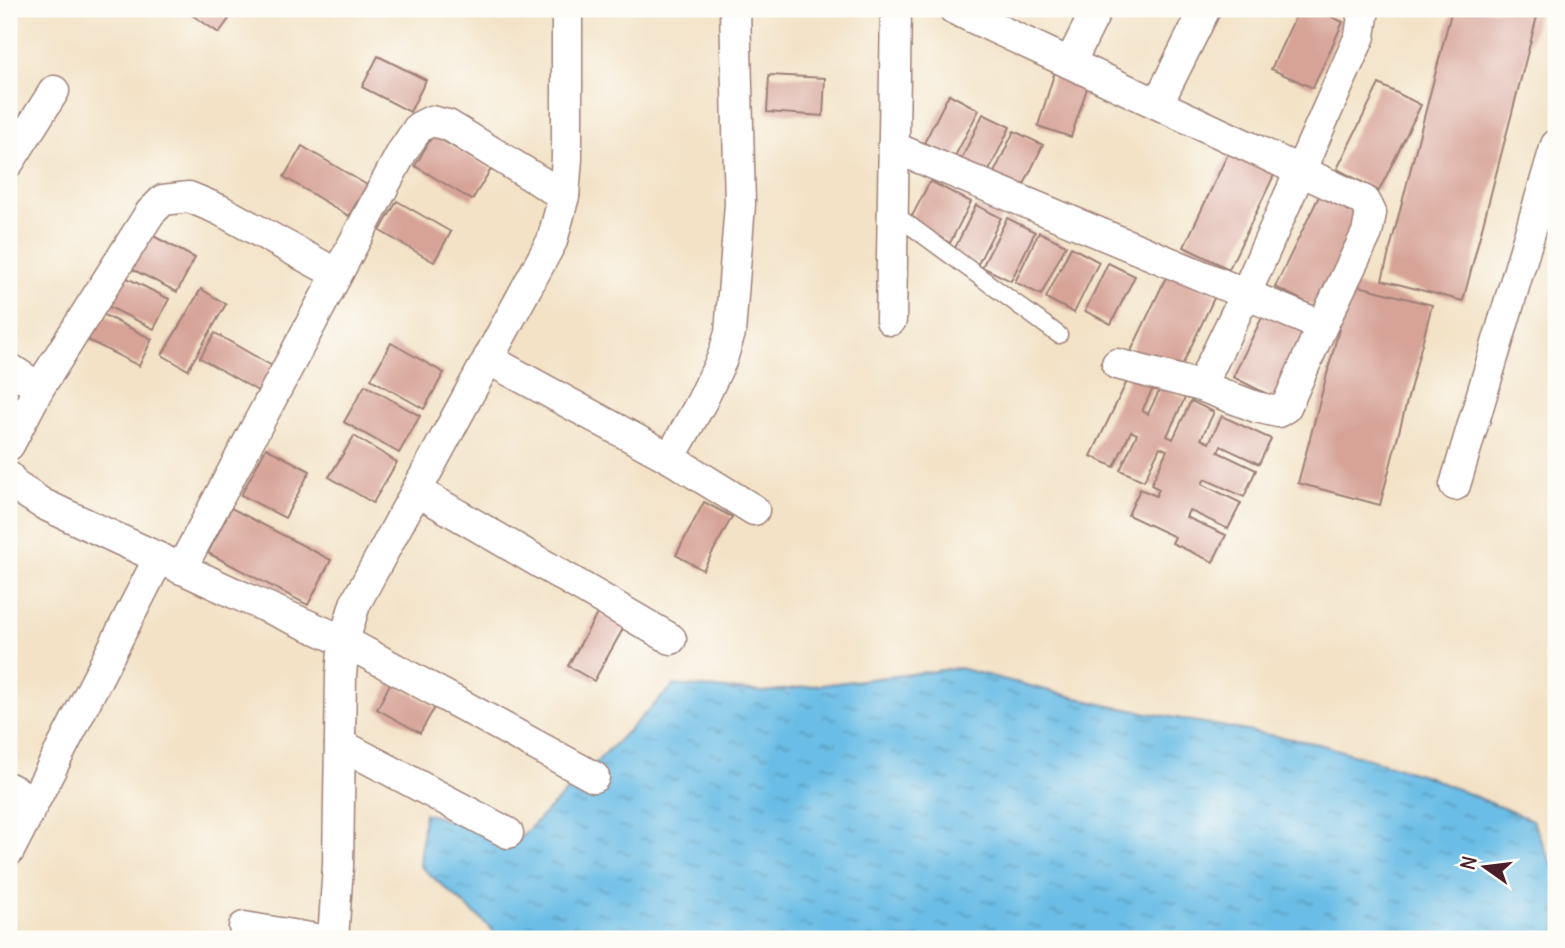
<svg xmlns="http://www.w3.org/2000/svg" width="1565" height="948" viewBox="0 0 1565 948" font-family="Delius,sans-serif">
<defs>
<pattern id="water-ripples" width="26" height="14" patternUnits="userSpaceOnUse" patternTransform="scale(1.75)"><rect width="26" height="14" fill="#6abde6"/><path d="M2 4q2-2 4 0t4 0M15 11q2-2 4 0t4 0" fill="none" stroke="#5999bb"/></pattern>
</defs>
<rect width="100%" height="100%" fill="#fdfcf7"/>
<filter id="ink" filterUnits="userSpaceOnUse"><feTurbulence type="fractalNoise" baseFrequency=".0143" numOctaves="2"/><feDisplacementMap in="SourceGraphic" scale="14" xChannelSelector="R" yChannelSelector="G"/><feConvolveMatrix kernelMatrix="1 2 1 2 8 2 1 2 1" color-interpolation-filters="sRGB"/></filter>
<filter id="wash" filterUnits="userSpaceOnUse"><feTurbulence type="fractalNoise" baseFrequency=".00686" numOctaves="4" result="noise"/><feDisplacementMap in="SourceGraphic" scale="28" xChannelSelector="R" yChannelSelector="G"/><feGaussianBlur stdDeviation="1.57" result="paint"/><feColorMatrix in="noise" values="0 0 0 0 0 0 0 0 0 0 0 0 0 0 0 0 0 1.4 0 .05"/><feComposite in="paint" operator="in"/></filter>
<g filter="url(#wash)">
<rect width="100%" height="100%" fill="#f3e2c6"/>
<polygon fill="url(#water-ripples)" stroke="#5a6e88" stroke-width="2" points="959,668 1105,705 1319,744 1423,775 1532,820 1556,873 1556,939 501,939 481,919 420,866 424,813 517,841 674,685 764,692"/>
<g id="blocks">
<g fill="#d7a397">
<polygon points="183,9 236,9 219,33"/>
<polygon points="1299,9 1314,9 1343,22 1313,88 1271,69"/>
<polygon points="1452,9 1539,9 1463,301 1382,280"/>
<polygon points="378,56 426,80 410,112 362,87"/>
<polygon points="1055,71 1089,82 1071,137 1038,126"/>
<polygon points="769,75 825,78 823,116 767,112"/>
<polygon points="1379,84 1421,105 1379,191 1337,169"/>
<polygon points="949,94 979,110 954,158 924,143"/>
<polygon points="983,114 1010,127 987,175 960,162"/>
<polygon points="1014,131 1043,145 1020,193 991,179"/>
<polygon points="433,135 491,169 472,200 415,166"/>
<polygon points="302,146 367,185 349,216 284,177"/>
<polygon points="1231,147 1277,169 1229,269 1184,247"/>
<polygon points="930,181 971,202 950,243 909,222"/>
<polygon points="1321,192 1368,215 1322,310 1275,287"/>
<polygon points="397,201 451,232 434,262 380,231"/>
<polygon points="976,205 1001,218 978,264 953,252"/>
<polygon points="1007,218 1035,232 1011,281 982,267"/>
<polygon points="142,230 195,258 177,292 124,265"/>
<polygon points="1039,232 1066,245 1041,295 1015,282"/>
<polygon points="1071,247 1099,262 1074,313 1046,298"/>
<polygon points="1108,263 1135,276 1111,324 1085,311"/>
<polygon points="1169,271 1216,294 1178,374 1131,351"/>
<polygon points="115,272 169,299 154,329 101,303"/>
<polygon points="1351,284 1432,305 1380,505 1298,483"/>
<polygon points="201,289 226,304 188,370 162,355"/>
<polygon points="1267,307 1314,330 1279,400 1233,377"/>
<polygon points="100,313 152,339 139,366 86,339"/>
<polygon points="215,333 272,366 258,391 200,358"/>
<polygon points="391,343 444,373 424,409 371,379"/>
<polygon points="1131,373 1155,384 1142,411 1148,414 1161,387 1185,398 1167,436 1173,439 1191,401 1214,412 1201,439 1209,443 1222,416 1271,439 1259,464 1221,446 1218,452 1256,470 1244,497 1205,479 1202,484 1241,503 1228,529 1189,510 1186,517 1226,535 1213,562 1172,543 1175,537 1128,515 1140,489 1156,496 1159,489 1151,485 1167,450 1160,447 1144,481 1120,470 1137,434 1131,431 1114,467 1091,456"/>
<polygon points="365,385 420,416 399,453 344,422"/>
<polygon points="354,436 397,462 373,503 329,477"/>
<polygon points="266,448 310,471 285,518 241,495"/>
<polygon points="704,502 732,517 703,570 676,555"/>
<polygon points="231,508 331,560 308,605 208,553"/>
<polygon points="598,612 624,627 594,681 568,666"/>
<polygon points="391,682 435,707 420,733 377,709"/>
</g>
</g>
</g>
<g filter="url(#ink)">
<use href="#blocks" fill-opacity="0" stroke="#9e8078" stroke-width="2"/>
<g fill="none" stroke-linecap="round" stroke-linejoin="round">
<g stroke="#9e8078" stroke-width="19">
<polyline id="service" points="893,213 1059,335"/>
</g>
<g stroke="#9e8078" stroke-width="33">
<g id="minor">
<polyline points="954,9 1365,201 1371,213 1367,233 1322,326 1286,407 1278,412 1256,407 1201,386 1117,364"/>
<polyline points="1070,63 1097,9"/>
<polyline points="1158,103 1205,9"/>
<polyline points="893,147 1322,326"/>
<polyline points="9,162 54,91"/>
<polyline points="891,320 896,9"/>
<polyline points="488,359 670,458 754,510"/>
<polyline points="9,368 39,388"/>
<polyline points="1201,386 1246,293 1360,36 1363,16 1359,9"/>
<polyline points="9,445 39,388 150,213 163,200 189,197 220,210 337,274"/>
<polyline points="670,458 702,401 722,359 730,333 740,204 735,9"/>
<polyline points="9,477 14,485 43,504 234,593 344,641 594,777"/>
<polyline points="1455,485 1556,145"/>
<polyline points="417,491 671,639"/>
<polyline points="181,569 402,152 419,127 431,121 448,125 564,196"/>
<polyline points="340,744 508,833"/>
<polyline points="9,788 34,801"/>
<polyline points="9,851 159,558"/>
<polyline points="244,927 316,939"/>
<polyline points="333,939 338,866 341,675 344,641 355,604 552,241 564,196 567,158 567,9"/>
</g>
</g>
<use href="#service" stroke="#fff" stroke-width="16"/>
<use href="#minor" stroke="#fff" stroke-width="30"/>
</g>
</g>
<rect width="1565" height="948" fill="none" stroke="#fdfcf7" stroke-width="35"/>
<g transform="translate(1485 867) rotate(284)" stroke="#fdfcf7" stroke-width="5" paint-order="stroke">
<path d="M0-5L12 26L0 18L-12 26Z" fill="#4a1f2b"/>
<text y="-10" font-size="19" font-weight="bold" text-anchor="middle" fill="#4a1f2b">N</text>
</g>
</svg>
